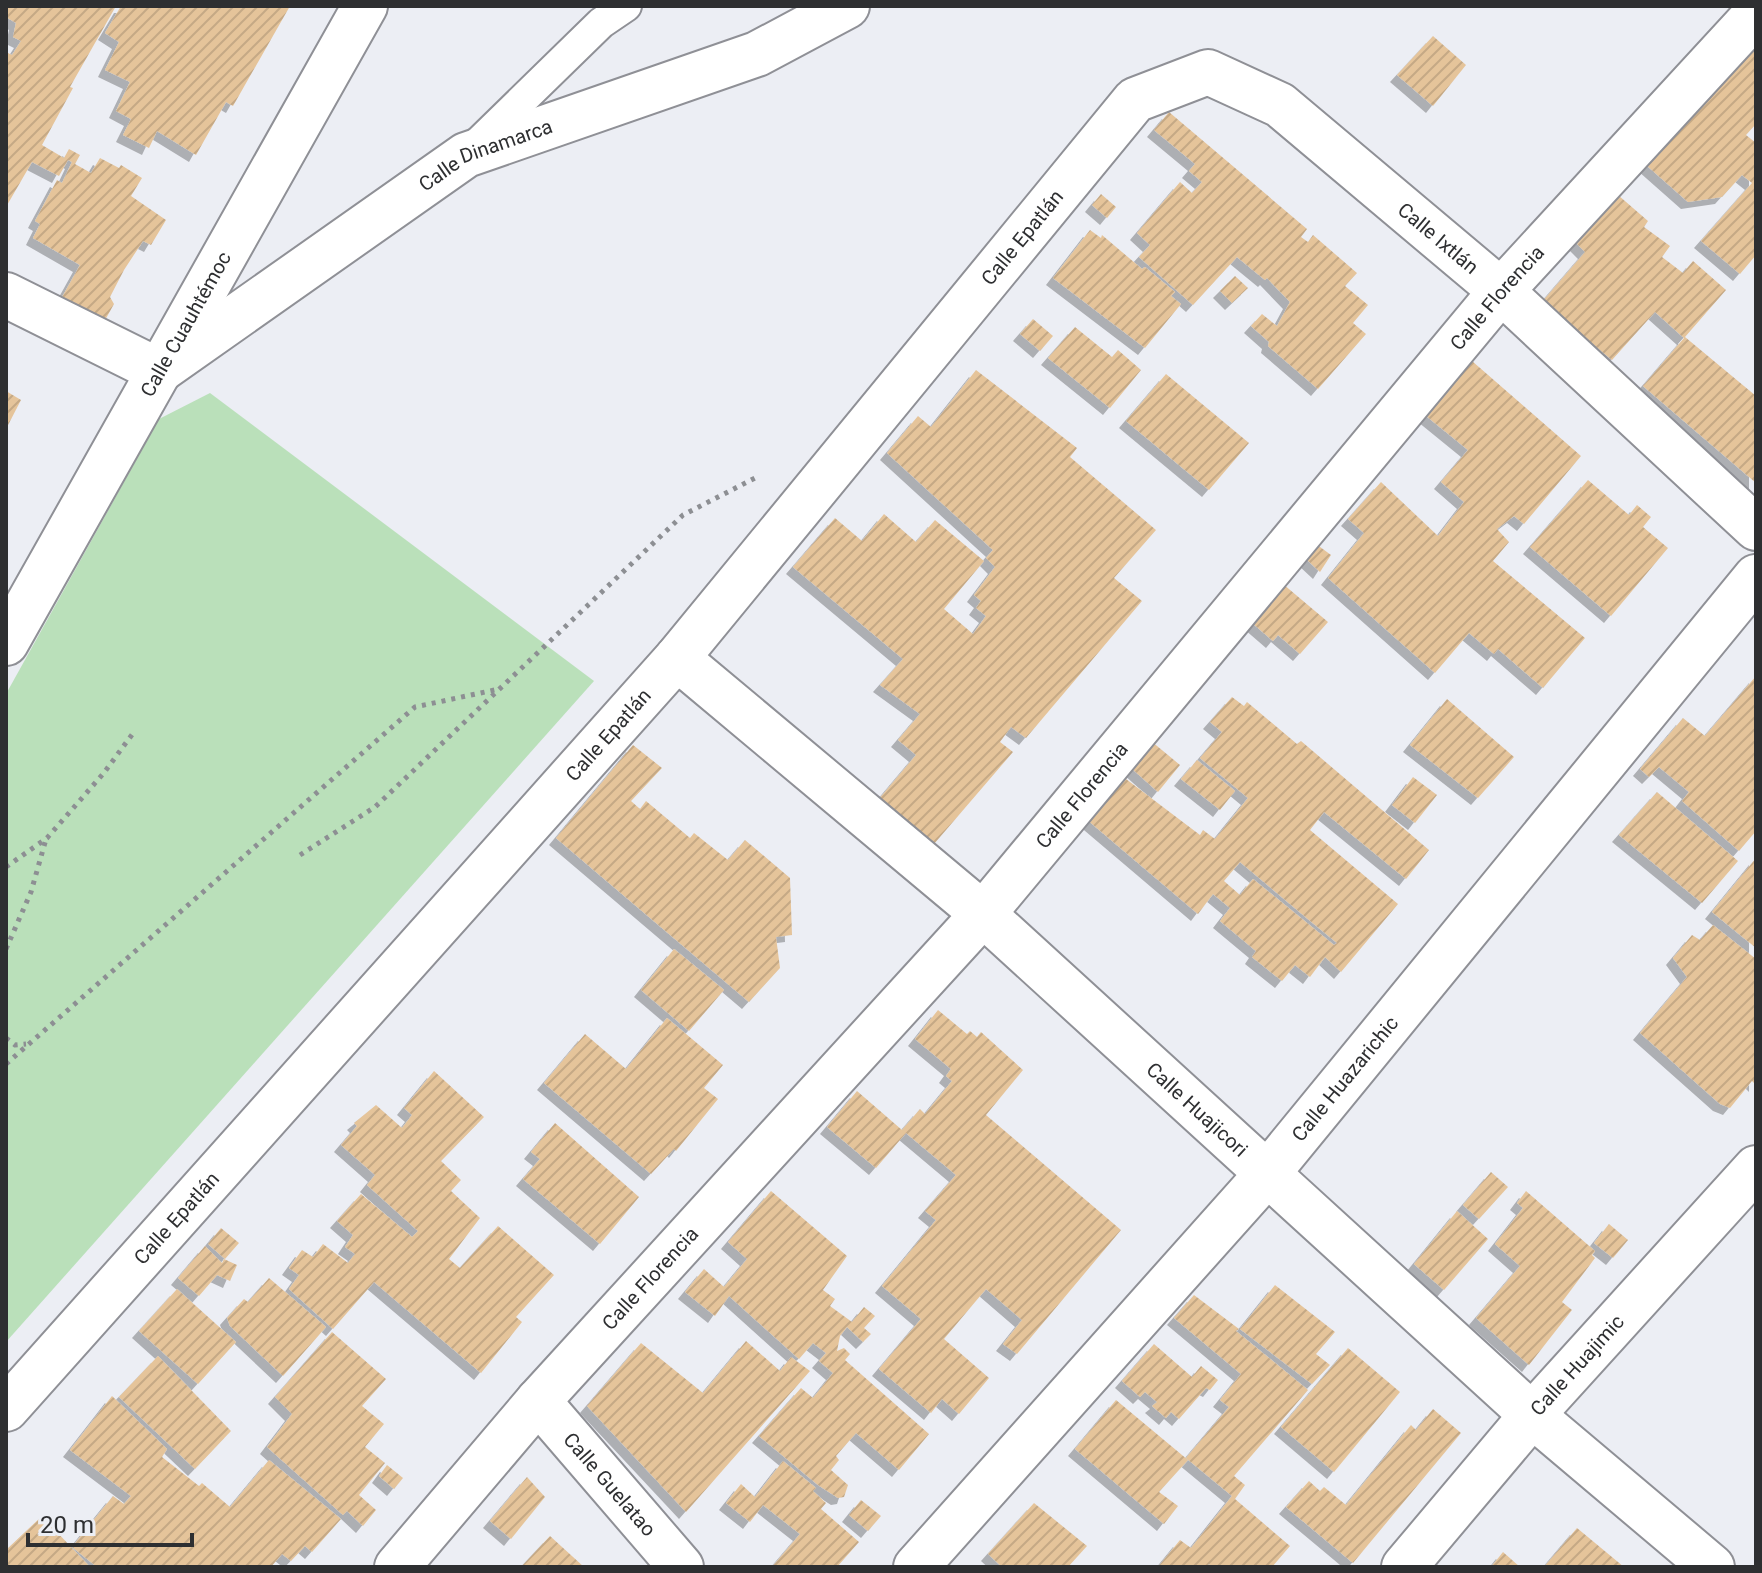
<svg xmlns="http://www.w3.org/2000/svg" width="1762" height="1573" viewBox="0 0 1762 1573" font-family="Roboto,sans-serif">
<defs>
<pattern id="building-hatch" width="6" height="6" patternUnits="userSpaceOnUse" patternTransform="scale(2)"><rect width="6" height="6" fill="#e5c49a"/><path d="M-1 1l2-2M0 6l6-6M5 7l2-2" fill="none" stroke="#c5a985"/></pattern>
<filter id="shadow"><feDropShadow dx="-7" dy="7" stdDeviation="0" flood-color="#0004"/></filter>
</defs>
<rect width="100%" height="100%" fill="#eceef4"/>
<polygon fill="#bae0ba" points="210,393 594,681 6,1342 6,694 159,419"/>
<g fill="url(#building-hatch)" fill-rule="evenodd" filter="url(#shadow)">
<polygon points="6,6 116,6 70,87 73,88 42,145 64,158 69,149 80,155 75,164 91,173 100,158 119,168 121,165 142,178 131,196 166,220 151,245 143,241 124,270 110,297 114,304 99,331 56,308 80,265 33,238 40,224 35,221 57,180 62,183 72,162 68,160 59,176 32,162 6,207 6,52 12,55 21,41 13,37 16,23 6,17"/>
<polygon points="121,6 290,6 233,106 226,102 196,155 157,131 149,148 123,135 131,119 116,111 130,82 105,70 119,42 105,33"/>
<polygon points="1756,30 1756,124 1746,135 1756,143 1756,255 1740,274 1701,241 1752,183 1742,175 1722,197 1688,202 1645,164"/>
<polygon points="1433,36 1466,65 1433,106 1397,75"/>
<polygon points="1169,112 1307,229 1301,237 1308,242 1313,235 1357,273 1345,286 1368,305 1353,323 1366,334 1318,389 1268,346 1269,342 1251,326 1262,314 1277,326 1290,302 1267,278 1265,280 1237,257 1193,305 1139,257 1150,245 1137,233 1180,182 1192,193 1202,182 1189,171 1195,164 1154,130"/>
<polygon points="1101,194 1116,207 1107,218 1092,205"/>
<polygon points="1618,195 1648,221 1644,227 1670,246 1662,257 1683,273 1693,261 1726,290 1685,337 1756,396 1756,483 1643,386 1684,338 1655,312 1612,360 1542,302 1585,252 1577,244"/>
<polygon points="1090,230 1101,238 1102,235 1142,269 1145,267 1175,292 1171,296 1181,304 1145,348 1053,278"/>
<polygon points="1235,276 1248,288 1232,303 1220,291"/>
<polygon points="1033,319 1053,336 1040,351 1020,334"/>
<polygon points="1075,327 1112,357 1118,350 1141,370 1110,408 1048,358"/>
<polygon points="1472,361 1581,456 1524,524 1514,516 1497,529 1509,542 1493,561 1585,638 1543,688 1498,649 1494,654 1469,633 1435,673 1328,578 1364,533 1348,519 1381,482 1438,536 1464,502 1441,482 1468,450 1425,415"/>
<polygon points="976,370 1077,448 1070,457 1156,530 1114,578 1142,601 1026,738 1011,727 1000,742 1013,752 928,851 874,805 916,755 898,740 920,714 880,685 903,659 793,567 835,518 862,541 884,514 916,542 935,520 984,561 944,609 973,634 986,616 976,608 981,601 974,595 995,567 986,558 993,550 887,453 918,416 931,427"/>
<polygon points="1166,374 1249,443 1209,490 1126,421"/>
<polygon points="6,391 21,400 6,429"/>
<polygon points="1588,480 1629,515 1637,505 1651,517 1643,527 1668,548 1611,616 1530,547"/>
<polygon points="1316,544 1331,555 1320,572 1305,558"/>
<polygon points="1283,584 1328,622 1300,654 1278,635 1273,641 1251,622"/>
<polygon points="1756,676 1756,831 1739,851 1682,801 1689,792 1659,767 1649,777 1640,769 1683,718 1705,736"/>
<path d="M1232 697 1244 706 1247 702 1297 744 1301 741 1429 850 1406 879 1324 812 1310 830 1398 904 1341 972 1325 957 1310 977 1295 965 1282 981 1252 957 1256 951 1220 921 1230 908 1213 894 1198 914 1085 818 1122 776 1200 835 1203 830 1215 839 1248 798 1200 758 1222 732 1210 722ZM1240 862 1309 920 1337 943 1334 945 1253 879 1240 895 1224 881Z"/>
<polygon points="1447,699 1514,757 1478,798 1410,745"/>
<polygon points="1151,741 1180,765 1158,792 1130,767"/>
<polygon points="633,745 662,768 631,801 640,809 646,801 690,838 694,833 728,860 745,840 790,878 792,935 776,937 780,968 749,1002 556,838"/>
<polygon points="1197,760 1235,791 1220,810 1181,779"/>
<polygon points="1413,777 1437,795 1415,823 1392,805"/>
<polygon points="1657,792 1738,861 1702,903 1619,835"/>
<polygon points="1756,858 1756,948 1712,912"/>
<polygon points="1713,925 1756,959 1756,1085 1752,1081 1730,1108 1720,1104 1640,1033 1687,977 1673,958 1692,935 1700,940"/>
<polygon points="674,949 724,990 689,1031 641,990"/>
<polygon points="938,1010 967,1034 970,1031 977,1037 981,1032 1023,1070 986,1115 1121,1230 1017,1354 1003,1344 1022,1320 986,1289 944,1339 989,1378 959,1414 942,1399 931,1413 879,1369 921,1319 882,1286 936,1220 925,1211 956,1175 906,1133 876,1168 827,1127 857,1091 902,1130 920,1109 925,1114 952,1081 946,1076 951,1069 915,1039"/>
<polygon points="667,1018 723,1065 704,1088 718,1099 676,1151 674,1149 651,1174 544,1083 585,1034 626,1069"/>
<polygon points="434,1071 484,1117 441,1161 461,1180 451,1191 480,1218 449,1259 460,1268 498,1226 554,1275 516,1317 522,1322 481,1373 374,1282 333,1329 289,1289 299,1275 289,1268 302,1250 313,1257 323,1244 348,1263 355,1254 345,1247 353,1235 337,1221 361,1194 412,1237 418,1231 367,1185 375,1175 341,1145 357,1126 354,1123 376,1105 402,1128 412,1115 404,1108"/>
<polygon points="555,1123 639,1197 600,1244 523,1179 540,1159 531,1152"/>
<polygon points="1491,1172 1508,1187 1479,1219 1463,1205"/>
<polygon points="771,1191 847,1256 823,1290 835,1299 830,1306 852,1322 864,1307 875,1316 864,1328 871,1334 863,1342 847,1327 840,1336 837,1351 844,1348 850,1354 845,1360 929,1434 899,1470 856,1433 836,1456 839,1460 831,1470 848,1485 844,1497 838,1498 818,1485 759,1436 801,1388 813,1398 833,1373 819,1361 826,1353 813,1343 799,1359 729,1296 715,1316 685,1292 704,1269 724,1287 747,1259 728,1242"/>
<polygon points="1526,1191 1595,1251 1592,1255 1595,1258 1562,1302 1572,1310 1529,1365 1476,1318 1520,1266 1495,1244 1523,1208 1517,1203"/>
<polygon points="1457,1211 1488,1239 1444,1290 1414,1264"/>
<polygon points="1609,1224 1628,1240 1613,1258 1594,1243"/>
<polygon points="221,1228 239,1243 225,1259 208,1244"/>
<polygon points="205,1246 222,1263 224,1259 237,1265 230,1281 217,1275 199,1296 178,1278"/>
<polygon points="269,1278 326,1327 283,1376 230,1326 227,1318 244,1299 248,1302"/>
<polygon points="1275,1285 1335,1332 1316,1354 1330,1365 1312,1384 1240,1329"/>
<polygon points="177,1289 236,1342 198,1384 139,1331"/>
<polygon points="1194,1295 1239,1329 1236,1331 1308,1390 1234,1476 1245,1485 1235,1499 1290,1546 1272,1567 1212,1567 1209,1564 1206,1567 1158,1567 1180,1540 1191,1548 1232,1496 1186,1458 1229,1407 1220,1400 1241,1374 1174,1318"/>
<polygon points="332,1332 386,1379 362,1406 384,1424 365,1447 385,1463 359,1495 376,1510 363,1526 347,1511 343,1515 267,1447 292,1414 275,1397"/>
<polygon points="746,1341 780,1371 791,1357 810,1371 686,1512 587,1406 641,1343 703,1393"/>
<polygon points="1154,1344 1192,1377 1201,1366 1218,1380 1210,1390 1206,1388 1179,1419 1171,1412 1166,1418 1152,1406 1157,1402 1145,1392 1140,1397 1122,1381"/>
<polygon points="1348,1348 1400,1392 1334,1472 1281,1427"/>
<polygon points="158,1356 231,1431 195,1469 119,1397"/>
<polygon points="112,1396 167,1449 162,1457 199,1486 202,1483 230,1507 269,1460 341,1519 312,1552 305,1546 291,1561 282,1554 271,1567 97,1567 72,1547 113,1496 124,1504 131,1496 70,1450"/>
<polygon points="1116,1400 1188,1460 1159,1492 1178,1506 1164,1524 1075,1449"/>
<polygon points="1433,1409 1461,1433 1353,1563 1286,1507 1309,1481 1320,1491 1324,1487 1346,1505 1411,1425 1416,1430"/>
<polygon points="783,1461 816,1488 813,1491 826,1503 821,1509 859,1542 837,1567 772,1567 800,1534 763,1505 750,1522 726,1503 741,1484 755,1497"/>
<polygon points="387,1465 403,1478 394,1489 379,1476"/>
<polygon points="527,1477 545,1497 511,1539 490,1521"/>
<polygon points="861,1500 881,1516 868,1531 849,1515"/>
<polygon points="1034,1503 1087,1546 1068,1567 1002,1567 988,1554"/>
<polygon points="42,1516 71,1547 90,1567 6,1567 6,1550"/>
<polygon points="1577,1528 1624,1567 1544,1567"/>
<polygon points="550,1536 584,1567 521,1567"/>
<polygon points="1503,1552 1520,1567 1491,1567"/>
</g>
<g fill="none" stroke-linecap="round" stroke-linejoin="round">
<g stroke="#8f9096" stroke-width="34">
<polyline id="lane" points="473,148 601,23 626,6"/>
</g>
<g stroke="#8f9096" stroke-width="48">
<g id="street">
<path id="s1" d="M6 295 159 371 466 155 757 54 847 6"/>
<path id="s2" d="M6 643 365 6"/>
<path id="s3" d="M677 658 1135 100 1208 72 1280 105 1501 291 1756 528"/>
<path id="s4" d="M538 1401 681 1567"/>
<path id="s5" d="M397 1567 538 1401 983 914 1501 291 1756 14"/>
<path id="s6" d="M916 1567 1267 1174 1756 577"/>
<path id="s7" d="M1404 1567 1532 1415 1756 1168"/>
</g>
</g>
<g stroke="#8f9096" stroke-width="48">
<g id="secondary">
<path id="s8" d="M6 1409 677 658 983 914 1532 1415 1712 1567"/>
</g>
</g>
<g stroke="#8d8f93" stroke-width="5" stroke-dasharray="4 6" stroke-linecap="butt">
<polyline points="300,855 375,807 683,515 757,477"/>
<polyline points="6,867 47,838 103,774 134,732"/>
<polyline points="6,949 31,892 46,839"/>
<polyline points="6,1038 15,1045 26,1044"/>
<polyline points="6,1064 415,707 499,689"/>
</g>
<use href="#lane" stroke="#fff" stroke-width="30"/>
<use href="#street" stroke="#fff" stroke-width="44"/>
<use href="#secondary" stroke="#fff" stroke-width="44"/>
</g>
<g text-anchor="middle" stroke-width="8" stroke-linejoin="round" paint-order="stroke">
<g font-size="20" fill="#2e2f31" stroke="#eceef4">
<text dy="7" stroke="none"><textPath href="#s1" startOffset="564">Calle Dinamarca</textPath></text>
<text dy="7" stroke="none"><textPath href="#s3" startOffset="544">Calle Epatlán</textPath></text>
<text dy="7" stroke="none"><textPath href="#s3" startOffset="1086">Calle Ixtlán</textPath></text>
<text dy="7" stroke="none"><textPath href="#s5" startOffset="1680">Calle Florencia</textPath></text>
<text dy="7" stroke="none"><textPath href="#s2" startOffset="366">Calle Cuauhtémoc</textPath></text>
<text dy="7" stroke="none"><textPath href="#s8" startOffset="904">Calle Epatlán</textPath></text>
<text dy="7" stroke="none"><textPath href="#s5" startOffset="1032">Calle Florencia</textPath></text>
<text dy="7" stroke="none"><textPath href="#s6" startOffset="650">Calle Huazarichic</textPath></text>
<text dy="7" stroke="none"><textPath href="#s8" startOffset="1696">Calle Huajicori</textPath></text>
<text dy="7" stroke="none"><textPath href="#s8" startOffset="256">Calle Epatlán</textPath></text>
<text dy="7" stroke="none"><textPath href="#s5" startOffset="384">Calle Florencia</textPath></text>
<text dy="7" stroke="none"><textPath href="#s7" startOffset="266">Calle Huajimic</textPath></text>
<text dy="7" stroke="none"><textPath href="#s4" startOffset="110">Calle Guelatao</textPath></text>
</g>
</g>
<rect width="1762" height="1573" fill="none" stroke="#2e2f31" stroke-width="16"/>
<path d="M28 1533v12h164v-12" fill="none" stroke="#2e2f31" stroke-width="4"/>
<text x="40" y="1533" font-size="24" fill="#2e2f31" stroke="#eceef4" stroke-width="6" paint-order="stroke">20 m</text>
</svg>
